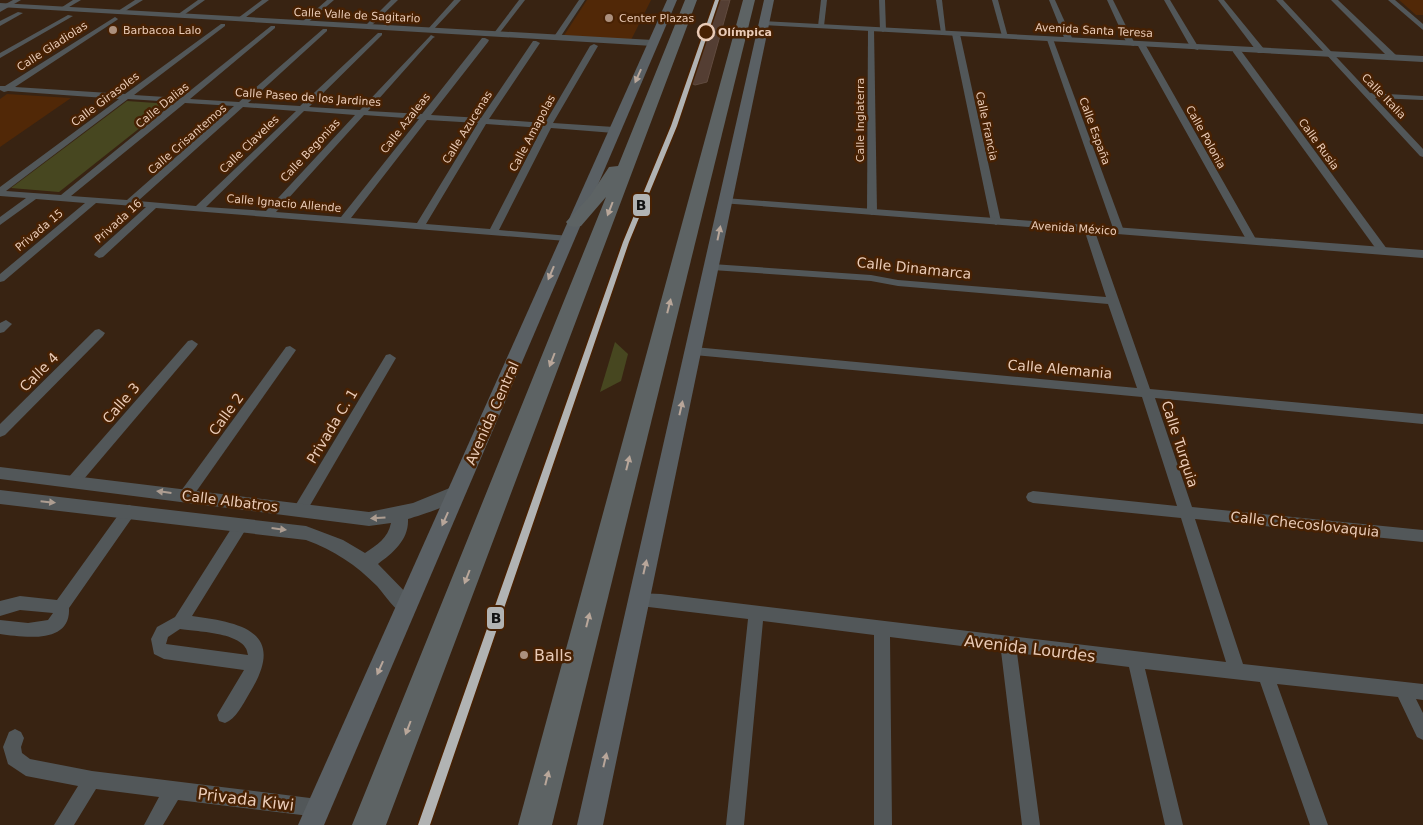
<svg xmlns="http://www.w3.org/2000/svg" width="1423" height="825" viewBox="0 0 1423 825" font-family="'DejaVu Sans',sans-serif">
<rect width="100%" height="100%" fill="#382312"/>
<g fill="#512807">
<polygon points="587,0 651,0 631,40 563,37"/>
<polygon points="1399,0 1423,0 1423,15 1416,15"/>
<polygon points="7,94 71,98 0,147 0,99"/>
</g>
<g fill="#474720">
<polygon points="127,101 170,104 59,192 11,188"/>
<polygon points="615,342 628,354 621,381 600,392"/>
</g>
<polygon fill="#543e33" stroke="#614b3f" points="715,0 730,0 707,82 695,85 687,81"/>
<g fill="none" stroke-linecap="round" stroke-linejoin="round">
<g fill="#525759" fill-rule="evenodd">
<polygon points="13,0 21,0 0,12 0,7"/>
<polygon points="73,0 81,0 64,10 59,9"/>
<polygon points="135,0 143,0 122,13 118,13 118,11"/>
<polygon points="198,0 205,0 181,17 177,17 177,15"/>
<polygon points="262,0 269,0 242,20 238,20 238,18"/>
<polygon points="327,0 334,0 306,24 302,24 302,22"/>
<polygon points="391,0 398,0 369,28 365,28 365,26"/>
<polygon points="454,0 461,0 432,31 428,31 428,29"/>
<polygon points="519,0 525,0 498,35 494,35 494,33"/>
<polygon points="579,0 585,0 559,39 555,39 553,38"/>
<polygon points="821,0 827,0 824,26 821,28 818,26"/>
<polygon points="879,0 885,0 886,30 883,32 880,30"/>
<polygon points="936,0 942,0 946,34 941,33"/>
<polygon points="992,0 998,0 1008,37 1002,36"/>
<polygon points="1049,0 1055,0 1073,40 1072,42 1065,40"/>
<polygon points="1107,0 1113,0 1135,44 1134,46 1127,44"/>
<polygon points="1164,0 1170,0 1199,48 1198,50 1191,48"/>
<polygon points="1218,0 1224,0 1264,49 1264,53 1258,53"/>
<polygon points="1276,0 1283,0 1370,93 1423,96 1423,100 1375,98 1423,149 1423,157 1420,156"/>
<polygon points="1331,0 1338,0 1397,56 1397,60 1391,60"/>
<polygon points="1388,0 1395,0 1423,24 1423,30"/>
<polygon points="18,12 23,13 0,26 0,21"/>
<polygon points="68,15 73,16 0,58 0,53"/>
<path d="M115 17 118 19 117 20 15 87 125 94 221 24H225V26L134 95 181 98 271 26H275V28L190 99 239 102 323 29H327V31L248 103 300 106 378 33H382V35L309 107 360 110 431 35 435 37 433 38 368 111 422 114 482 38H485L489 40 488 42 431 115 481 118 533 41H536L540 43 489 119 545 123 590 46 594 44 598 46 553 123 614 127 618 130 614 133 551 128 499 230 570 236 571 238 566 241 156 208 103 257 99 258 94 255 95 253 146 207 96 203 4 281 0 282V274L85 203 36 199 0 225V217L26 198 0 196V187L119 99 8 91 4 92 0 90V86H5ZM128 99 175 102 61 195 6 191ZM185 103 234 106 127 200 71 196ZM243 107 296 111 196 206 138 201ZM304 111 355 115 266 211 206 207ZM364 115 419 119 341 217 276 212ZM427 120 478 123 417 223 351 218ZM486 124 542 128 490 229 426 224Z"/>
<polygon points="871,27 874,29 877,212 872,215 867,212 868,29"/>
<polygon points="956,32 960,34 1001,222 996,225 991,222 952,34"/>
<polygon points="1046,37 1053,39 1124,231 1122,233 1116,233 1114,231"/>
<polygon points="1138,42 1145,44 1257,241 1256,243 1248,243 1247,241 1137,44"/>
<polygon points="1233,48 1239,48 1387,249 1387,253 1379,253 1233,52"/>
<polygon points="1089,226 1094,229 1150,389 1423,414 1423,424 1155,398 1192,507 1423,530 1423,542 1195,519 1243,664 1423,684 1423,700 1416,699 1423,713 1423,740 1417,737 1398,697 1277,684 1328,825 1310,825 1260,682 1145,669 1183,825 1165,825 1129,667 1017,653 1040,825 1022,825 1001,651 890,637 892,825 874,825 874,635 763,621 744,825 726,825 748,619 632,605 629,600 632,595 637,593 661,594 1226,662 1181,518 1033,503 1028,501 1026,497 1028,493 1033,491 1177,506 1142,397 694,355 688,351 694,347 1137,388 1108,304 898,286 871,281 712,270 707,267 712,264 871,275 898,280 1106,297 1084,229"/>
<polygon points="6,320 12,324 4,332 0,333 0,323"/>
<polygon points="99,329 105,333 103,336 5,435 0,437 0,424 95,330"/>
<polygon points="192,340 198,344 196,347 78,486 73,487 68,486 66,482 68,478 188,341"/>
<polygon points="290,346 296,350 294,353 191,499 186,501 181,499 179,495 181,491 286,347"/>
<polygon points="390,354 396,358 305,514 300,516 295,514 293,510 295,506 386,355"/>
<path d="M129 505 134 507 136 511 134 515 69 608C71 645 23 637 0 634V620L28 623 48 620 53 613 20 610 0 616V601L20 596 57 600 124 507Z"/>
<path d="M241 519 246 521 248 525 246 529 192 616C245 623 287 633 249 694 243 704 236 719 225 723L219 721 217 715 244 670 164 659 154 654 151 639 157 627 175 617 236 521ZM180 629C198 632 247 632 248 655L166 644 168 637Z"/>
<polygon points="15,729 21,732 24,738 21,747 22,753 30,759 92,771 318,799 324,802 327,808 324,814 318,817 178,800 163,825 144,825 159,797 96,789 74,825 54,825 78,786 26,776 8,764 3,747 9,732"/>
</g>
<g fill="#525759" fill-rule="evenodd">
<polygon points="0,3 653,40 657,43 653,46 0,7"/>
<polygon points="760,21 1423,56 1423,62 763,25 760,25"/>
<polygon points="725,198 1423,250 1423,258 721,203 719,201"/>
<path d="M0 467 369 512 413 503 457 485 463 487 465 492C459 504 421 515 408 519 409 540 393 553 378 564L414 601 416 607 414 613 407 615C394 611 386 596 377 586 356 565 334 550 306 540L0 504V490L306 526 343 540 365 553C377 545 388 538 391 523L369 526 0 479Z"/>
</g>
<g fill="#5a6064" fill-rule="evenodd">
<polygon points="667,0 677,0 324,825 298,825"/>
<polygon points="764,0 774,0 603,825 577,825"/>
</g>
<g fill="#5d6364" fill-rule="evenodd">
<polygon points="685,0 697,0 386,825 352,825 606,197 581,226 575,227 569,226 566,222 590,196 609,167 618,166"/>
<polygon points="743,0 755,0 552,825 518,825"/>
</g>
<g stroke="#472103" stroke-width="3">
<polygon id="metro-1" points="715,0 719,0 677,126 629,242 430,825 418,825 623,242 671,126"/>
</g>
<use href="#metro-1" fill="#b1b3b3" fill-rule="evenodd"/>
</g>
<defs><path id="oneway-solid" d="M-6-.8H1V-3.2L6.5 0L1 3.2V.8H-6Z" transform="scale(1.25)"/></defs>
<g fill="#b8a69a">
<use href="#oneway-solid" transform="translate(638 76) rotate(114)"/>
<use href="#oneway-solid" transform="translate(719 233) rotate(-78)"/>
<use href="#oneway-solid" transform="translate(551 273) rotate(113)"/>
<use href="#oneway-solid" transform="translate(681 408) rotate(-77)"/>
<use href="#oneway-solid" transform="translate(445 519) rotate(114)"/>
<use href="#oneway-solid" transform="translate(645 567) rotate(-77)"/>
<use href="#oneway-solid" transform="translate(380 668) rotate(114)"/>
<use href="#oneway-solid" transform="translate(605 760) rotate(-77)"/>
</g>
<g fill="#b9a79a">
<use href="#oneway-solid" transform="translate(610 209) rotate(111)"/>
<use href="#oneway-solid" transform="translate(669 306) rotate(-76)"/>
<use href="#oneway-solid" transform="translate(552 360) rotate(111)"/>
<use href="#oneway-solid" transform="translate(628 463) rotate(-76)"/>
<use href="#oneway-solid" transform="translate(467 577) rotate(111)"/>
<use href="#oneway-solid" transform="translate(588 620) rotate(-76)"/>
<use href="#oneway-solid" transform="translate(408 728) rotate(111)"/>
<use href="#oneway-solid" transform="translate(547 778) rotate(-76)"/>
</g>
<g fill="#ad9d91">
<use href="#oneway-solid" transform="translate(164 492) rotate(-173)"/>
<use href="#oneway-solid" transform="translate(48 502) rotate(6)"/>
<use href="#oneway-solid" transform="translate(378 518) rotate(176)"/>
<use href="#oneway-solid" transform="translate(279 529) rotate(7)"/>
</g>
<g fill="#ac907d" stroke="#472103" stroke-width="2">
<circle cx="609" cy="18" r="5"/>
<circle cx="113" cy="30" r="5"/>
<circle cx="524" cy="655" r="5"/>
</g>
<circle fill="#472103" stroke="#eacbb7" stroke-width="2.5" cx="706" cy="32" r="8"/>
<g text-anchor="middle" stroke-width="5" stroke-linejoin="round" paint-order="stroke">
<g font-size="11" fill="#eacbb7" stroke="#472103">
<text transform="translate(357 15) rotate(3)" y="4">Calle Valle de Sagitario</text>
<text transform="translate(1094 30) rotate(3)" y="4">Avenida Santa Teresa</text>
<text transform="translate(52 46) rotate(-33)" y="4">Calle Gladiolas</text>
<text transform="translate(1384 96) rotate(46)" y="4">Calle Italia</text>
<text transform="translate(308 97) rotate(4)" y="4">Calle Paseo de los Jardines</text>
<text transform="translate(105 99) rotate(-37)" y="4">Calle Girasoles</text>
<text transform="translate(162 105) rotate(-39)" y="4">Calle Dalias</text>
<text transform="translate(860 120) rotate(-90)" y="4">Calle Inglaterra</text>
<text transform="translate(405 123) rotate(-52)" y="4">Calle Azaleas</text>
<text transform="translate(987 126) rotate(78)" y="4">Calle Francia</text>
<text transform="translate(467 127) rotate(-58)" y="4">Calle Azucenas</text>
<text transform="translate(1095 131) rotate(70)" y="4">Calle España</text>
<text transform="translate(532 133) rotate(-62)" y="4">Calle Amapolas</text>
<text transform="translate(1206 137) rotate(61)" y="4">Calle Polonia</text>
<text transform="translate(187 139) rotate(-41)" y="4">Calle Crisantemos</text>
<text transform="translate(249 144) rotate(-44)" y="4">Calle Claveles</text>
<text transform="translate(1319 144) rotate(54)" y="4">Calle Rusia</text>
<text transform="translate(310 150) rotate(-47)" y="4">Calle Begonias</text>
<text transform="translate(284 203) rotate(5)" y="4">Calle Ignacio Allende</text>
<text transform="translate(118 221) rotate(-42)" y="4">Privada 16</text>
<text transform="translate(1074 228) rotate(4)" y="4">Avenida México</text>
<text transform="translate(39 230) rotate(-40)" y="4">Privada 15</text>
</g>
<g font-size="11" fill="#eacbb7" stroke="#472103" text-anchor="start">
<text x="619" y="22">Center Plazas</text>
<text x="123" y="34">Barbacoa Lalo</text>
</g>
<g font-size="11" font-weight="bold" fill="#eacbb7" stroke="#472103" text-anchor="start">
<text x="718" y="36">Olímpica</text>
</g>
<g font-size="14" fill="#eacbb7" stroke="#472103">
<text transform="translate(914 268) rotate(6)" y="5">Calle Dinamarca</text>
<text transform="translate(1060 369) rotate(5)" y="5">Calle Alemania</text>
<text transform="translate(39 372) rotate(-45)" y="5">Calle 4</text>
<text transform="translate(121 403) rotate(-49)" y="5">Calle 3</text>
<text transform="translate(492 413) rotate(-66)" y="5">Avenida Central</text>
<text transform="translate(226 414) rotate(-54)" y="5">Calle 2</text>
<text transform="translate(332 426) rotate(-59)" y="5">Privada C. 1</text>
<text transform="translate(1180 444) rotate(72)" y="5">Calle Turquia</text>
<text transform="translate(230 501) rotate(7)" y="5">Calle Albatros</text>
<text transform="translate(1305 524) rotate(6)" y="5">Calle Checoslovaquia</text>
</g>
<g font-size="16" fill="#eacbb7" stroke="#472103">
<text transform="translate(1030 648) rotate(7)" y="6">Avenida Lourdes</text>
<text transform="translate(246 799) rotate(7)" y="6">Privada Kiwi</text>
</g>
<g font-size="16" fill="#eacbb7" stroke="#472103" text-anchor="start">
<text x="534" y="661">Balls</text>
</g>
</g>
<g stroke="#472103" stroke-width="2">
<rect x="632" y="193" width="19" height="24" rx="5" fill="#b1b3b3"/>
<rect x="486" y="606" width="19" height="24" rx="5" fill="#b1b3b3"/>
</g>
<g font-size="14" text-anchor="middle" font-weight="bold" fill="#111">
<text x="641" y="210">B</text>
<text x="496" y="623">B</text>
</g>
</svg>
